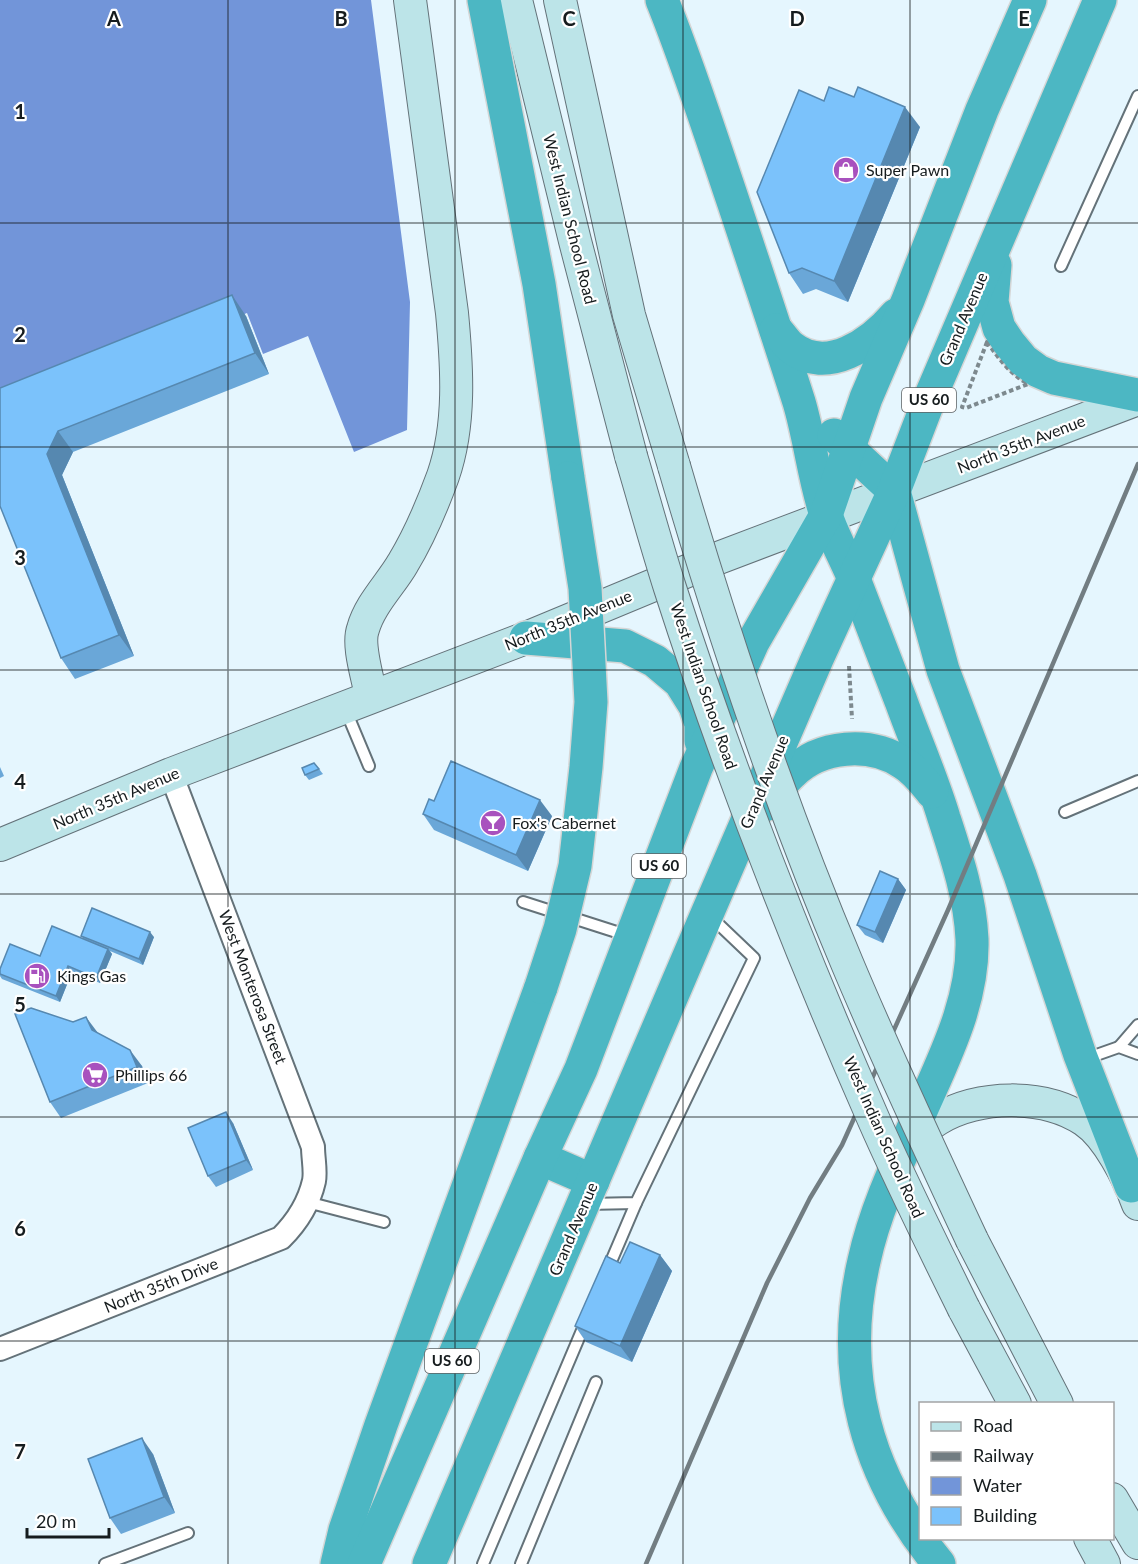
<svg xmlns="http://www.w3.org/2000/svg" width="1138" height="1564" viewBox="0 0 1138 1564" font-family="Lato,sans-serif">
<rect width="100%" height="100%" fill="#e5f6fe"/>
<polygon fill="#7295d9" points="0,0 371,0 410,302 407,430 354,452 308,336 263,354 247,313 0,412"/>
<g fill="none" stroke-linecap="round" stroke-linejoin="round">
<g stroke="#647279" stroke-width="14">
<g id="service">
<polyline points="1061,266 1138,96"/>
<polyline points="346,711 369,766"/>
<polyline points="1065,812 1138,781"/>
<polyline points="523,902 629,936"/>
<polyline points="1119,1047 1138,1025"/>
<polyline points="1085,1059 1119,1047 1138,1054"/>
<polyline points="307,1202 384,1222"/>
<polyline points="587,1204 636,1203 754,958 711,917"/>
<polyline points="607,1271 636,1203"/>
<polyline points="105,1564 188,1533"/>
<polyline points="483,1564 586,1321"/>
<polyline points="521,1564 596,1382"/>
</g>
</g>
<g stroke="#647279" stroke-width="26">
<path id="minor" d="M0 1349 281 1238C297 1222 309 1203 314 1181 316 1171 313 1158 313 1147L171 774"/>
</g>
<g stroke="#647279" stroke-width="34">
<g id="secondary">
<polyline points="516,0 575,241 631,456"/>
<polyline points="560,0 629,315 674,466"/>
<path d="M371 696C368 678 357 645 363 629 370 604 391 584 403 563 420 535 432 506 443 476 461 424 457 366 452 313L410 0"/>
<polyline points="0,845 171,774 526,638 721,557 1138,399"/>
<path d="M904 1151C914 1138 924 1127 938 1119 979 1095 1043 1093 1084 1120 1108 1136 1128 1177 1138 1204"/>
<polyline points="972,1240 1057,1404"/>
<polyline points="964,1309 1015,1404"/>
<polyline points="1112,1499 1138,1543"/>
<polyline points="1090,1538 1104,1564"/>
</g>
</g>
<g stroke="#d5d6d6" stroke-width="36">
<g id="trunk">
<polyline points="484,0 539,284 568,478"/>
<path d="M662 0C689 67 711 136 734 204 756 270 778 336 799 402 810 439 814 479 826 515 834 539 847 561 856 584 871 623 886 662 901 701 915 740 932 778 944 818 957 858 970 897 972 939 974 1001 944 1058 920 1113 899 1160 875 1210 864 1261 838 1373 866 1476 939 1564"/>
<polyline points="995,265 992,302 999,328 1009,343 1023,360 1038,371 1054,378 1138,395"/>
<path d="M776 330C781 335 786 343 791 347 827 376 872 343 896 315"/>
<polyline points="834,435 894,491 943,670 1020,875 1080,1055 1131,1186"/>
<polyline points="526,638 625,646 655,661 680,682 695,706 701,724 701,741"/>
<path d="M765 805C774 794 782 782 792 773 820 745 870 741 903 763 915 770 923 781 932 792"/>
<polyline points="540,1158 593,1181"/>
<polyline points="337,1564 345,1530 381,1425 541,987"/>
<polyline points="364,1564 540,1158 581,1069 696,768 753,642 826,515 866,398 908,300 982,110 1030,0"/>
<polyline points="429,1564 707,914 817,659 894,491 929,400 1100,0"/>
</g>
</g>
<g stroke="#7d898e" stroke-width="4" stroke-dasharray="4.5 3" stroke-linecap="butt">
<path d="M987 342C999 359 1010 374 1028 384L966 408 962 407Z"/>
<polyline points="849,666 852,719"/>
</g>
<use href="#service" stroke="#fff" stroke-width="10"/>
<use href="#minor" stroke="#fff" stroke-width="22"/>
<use href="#secondary" stroke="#bce4e8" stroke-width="32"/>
<use href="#trunk" stroke="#4cb7c3" stroke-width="33"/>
<polyline stroke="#727d82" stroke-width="4.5" points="646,1564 767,1283 810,1198 842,1145 948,910 1138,464"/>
<g stroke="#647279" stroke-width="34" stroke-linecap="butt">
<g id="secondary-bridge">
<path d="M631 456C644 500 656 544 670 588 728 768 797 945 873 1118 901 1182 933 1246 964 1309"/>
<path d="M674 466C723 634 779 802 847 963 886 1056 929 1148 972 1240"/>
</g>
</g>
<g stroke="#d5d6d6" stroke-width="36" stroke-linecap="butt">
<polyline id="trunk-bridge" points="541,987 560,929 575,866 586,767 591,702 585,588 568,478"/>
</g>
<use href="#secondary-bridge" stroke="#bce4e8" stroke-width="32"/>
<use href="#trunk-bridge" stroke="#4cb7c3" stroke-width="33"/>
</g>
<g fill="#6aa7d8">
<polygon points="824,101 920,127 848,302 816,289 803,294 789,273"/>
<polygon points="246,316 269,374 73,452 62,475 134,656 75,679 61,658 0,388"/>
<polygon points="0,767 4,776 0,778"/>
<polygon points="319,769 323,774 309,780 305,775"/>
<polygon points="434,801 552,816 528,871 434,830 423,814"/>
<polygon points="898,879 906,890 883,943 865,935 857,925"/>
<polygon points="81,936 154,937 143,965 110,951 112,954 100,983 72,972 60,1002 2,979 0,976 0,969 40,956 83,938"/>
<polygon points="98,1033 142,1066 148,1083 61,1118 50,1102"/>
<polygon points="233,1123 253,1170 216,1187 208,1176"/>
<polygon points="660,1255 672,1271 632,1362 586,1342 575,1326 620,1263"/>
<polygon points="153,1454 175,1513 121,1534 110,1518"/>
</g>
<g fill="#5688b0">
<polygon points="905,107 920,127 848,302 834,281"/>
<polygon points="232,295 246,316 269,374 255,353"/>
<polygon points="58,431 73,452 62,475 134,656 119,635 47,454"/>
<polygon points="540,800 552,816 528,871 516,855"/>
<polygon points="898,879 906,890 883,943 875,932"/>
<polygon points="150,932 154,937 143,965 139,959"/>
<polygon points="108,949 112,954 100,983 96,978"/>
<polygon points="68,966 72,972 60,1002 56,996"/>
<polygon points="86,1017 98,1033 92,1030"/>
<polygon points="130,1050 142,1066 148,1083 137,1067"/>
<polygon points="226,1112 233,1123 253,1170 246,1160"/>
<polygon points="660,1255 672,1271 632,1362 620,1346"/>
<polygon points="142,1438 153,1454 175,1513 164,1497"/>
</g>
<g fill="#7bc2fb" stroke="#5688b0" stroke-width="1.5">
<polygon points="829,87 854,97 858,87 905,107 834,281 802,268 789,273 757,192 799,90 824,101"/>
<polygon points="232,295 255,353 58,431 47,454 119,635 61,658 0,506 0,388"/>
<polygon points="451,761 540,800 516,855 423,814 429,799 434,801"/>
<polygon points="314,763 319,769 305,775 302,768"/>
<polygon points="880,871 898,879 875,932 857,925"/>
<polygon points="92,908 150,932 139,959 81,936"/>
<polygon points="52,926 108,949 96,978 68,966 56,996 0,974 0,969 10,944 40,956"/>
<polygon points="31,1008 73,1022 86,1017 92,1030 130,1050 137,1067 50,1102 15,1014"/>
<polygon points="226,1112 246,1160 208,1176 188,1128"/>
<polygon points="630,1242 660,1255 620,1346 575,1326 606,1256 620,1263"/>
<polygon points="142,1438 164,1497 110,1518 88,1459"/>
</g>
<path fill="none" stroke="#161c1e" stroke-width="1.5" stroke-opacity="0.55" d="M228 0V1564M455 0V1564M683 0V1564M910 0V1564M0 223H1138M0 447H1138M0 670H1138M0 894H1138M0 1117H1138M0 1341H1138"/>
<defs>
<g id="shop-disc" transform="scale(1.35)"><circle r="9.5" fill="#a851be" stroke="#fff"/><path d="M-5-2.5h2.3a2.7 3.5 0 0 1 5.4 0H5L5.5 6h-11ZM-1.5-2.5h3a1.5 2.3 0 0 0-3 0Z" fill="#fff"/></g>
<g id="bar-disc" transform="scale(1.35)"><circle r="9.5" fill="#a851be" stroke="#fff"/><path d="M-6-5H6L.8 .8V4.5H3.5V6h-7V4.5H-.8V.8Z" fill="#fff"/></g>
<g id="fuel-disc" transform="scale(1.35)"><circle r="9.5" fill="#a851be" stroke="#fff"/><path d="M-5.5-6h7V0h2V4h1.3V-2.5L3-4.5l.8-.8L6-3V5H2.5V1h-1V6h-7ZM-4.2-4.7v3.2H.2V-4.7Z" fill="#fff"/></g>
<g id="supermarket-disc" transform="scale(1.35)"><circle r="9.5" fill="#a851be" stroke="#fff"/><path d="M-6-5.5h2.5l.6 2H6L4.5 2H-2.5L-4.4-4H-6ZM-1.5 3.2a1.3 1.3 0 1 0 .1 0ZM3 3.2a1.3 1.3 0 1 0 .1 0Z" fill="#fff"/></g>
</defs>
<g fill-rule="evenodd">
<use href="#shop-disc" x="846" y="170"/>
<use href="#bar-disc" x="493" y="823"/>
<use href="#fuel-disc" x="37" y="976"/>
<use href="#supermarket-disc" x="95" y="1075"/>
</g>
<g text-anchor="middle" stroke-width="4.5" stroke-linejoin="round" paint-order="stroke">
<g fill="#fff" stroke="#5c6062" stroke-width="1.5">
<rect x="902" y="388" width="54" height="24" rx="4.5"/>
<rect x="632" y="854" width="54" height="24" rx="4.5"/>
<rect x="425" y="1349" width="54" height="24" rx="4.5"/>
</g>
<g font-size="15" font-weight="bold" fill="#161c1e">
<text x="929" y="405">US 60</text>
<text x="659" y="871">US 60</text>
<text x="452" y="1366">US 60</text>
</g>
<g font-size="16" fill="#161c1e" stroke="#fff" text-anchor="start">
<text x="866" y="176">Super Pawn</text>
<text x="512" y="829">Fox's Cabernet</text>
<text x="57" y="982">Kings Gas</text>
<text x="115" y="1081">Phillips 66</text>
</g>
<g font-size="16" fill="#161c1e" stroke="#fff">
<text transform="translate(570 219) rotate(76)" y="6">West Indian School Road</text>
<text transform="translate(963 319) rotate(-67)" y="6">Grand Avenue</text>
<text transform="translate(1021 444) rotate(-21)" y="6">North 35th Avenue</text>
<text transform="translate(568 620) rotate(-22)" y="6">North 35th Avenue</text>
<text transform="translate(704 686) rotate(71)" y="6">West Indian School Road</text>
<text transform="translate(764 782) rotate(-67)" y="6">Grand Avenue</text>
<text transform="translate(116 798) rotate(-23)" y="6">North 35th Avenue</text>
<text transform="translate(253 987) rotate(69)" y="6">West Monterosa Street</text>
<text transform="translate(884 1137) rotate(66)" y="6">West Indian School Road</text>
<text transform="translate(573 1229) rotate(-67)" y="6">Grand Avenue</text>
<text transform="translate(161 1285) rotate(-22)" y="6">North 35th Drive</text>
</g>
</g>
<g font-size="20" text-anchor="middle" font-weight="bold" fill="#161c1e" stroke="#fff" stroke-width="4.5" stroke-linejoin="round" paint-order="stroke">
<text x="114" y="26">A</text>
<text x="341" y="26">B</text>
<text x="569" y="26">C</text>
<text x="797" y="26">D</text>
<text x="1024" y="26">E</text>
<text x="20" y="119">1</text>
<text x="20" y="342">2</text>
<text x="20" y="565">3</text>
<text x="20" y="789">4</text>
<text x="20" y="1012">5</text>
<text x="20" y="1236">6</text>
<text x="20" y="1459">7</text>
</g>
<rect x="919" y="1402" width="195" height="138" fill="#ffffff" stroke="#a2a4a5" stroke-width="1.5"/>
<rect x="931" y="1422" width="30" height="9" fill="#bce4e8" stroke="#a2a4a5" stroke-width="1.5"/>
<text x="973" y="1432" font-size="18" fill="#161c1e">Road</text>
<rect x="931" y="1452" width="30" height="9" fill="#727d82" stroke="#a2a4a5" stroke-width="1.5"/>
<text x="973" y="1462" font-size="18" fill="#161c1e">Railway</text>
<rect x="931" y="1477" width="30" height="18" fill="#7295d9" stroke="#a2a4a5" stroke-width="1.5"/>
<text x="973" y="1492" font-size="18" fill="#161c1e">Water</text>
<rect x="931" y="1507" width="30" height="18" fill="#7bc2fb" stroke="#a2a4a5" stroke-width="1.5"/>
<text x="973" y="1522" font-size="18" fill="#161c1e">Building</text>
<path d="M27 1528v9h82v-9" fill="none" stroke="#161c1e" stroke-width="3"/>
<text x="36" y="1528" font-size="18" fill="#161c1e" stroke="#ffffff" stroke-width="4.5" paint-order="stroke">20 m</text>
</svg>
